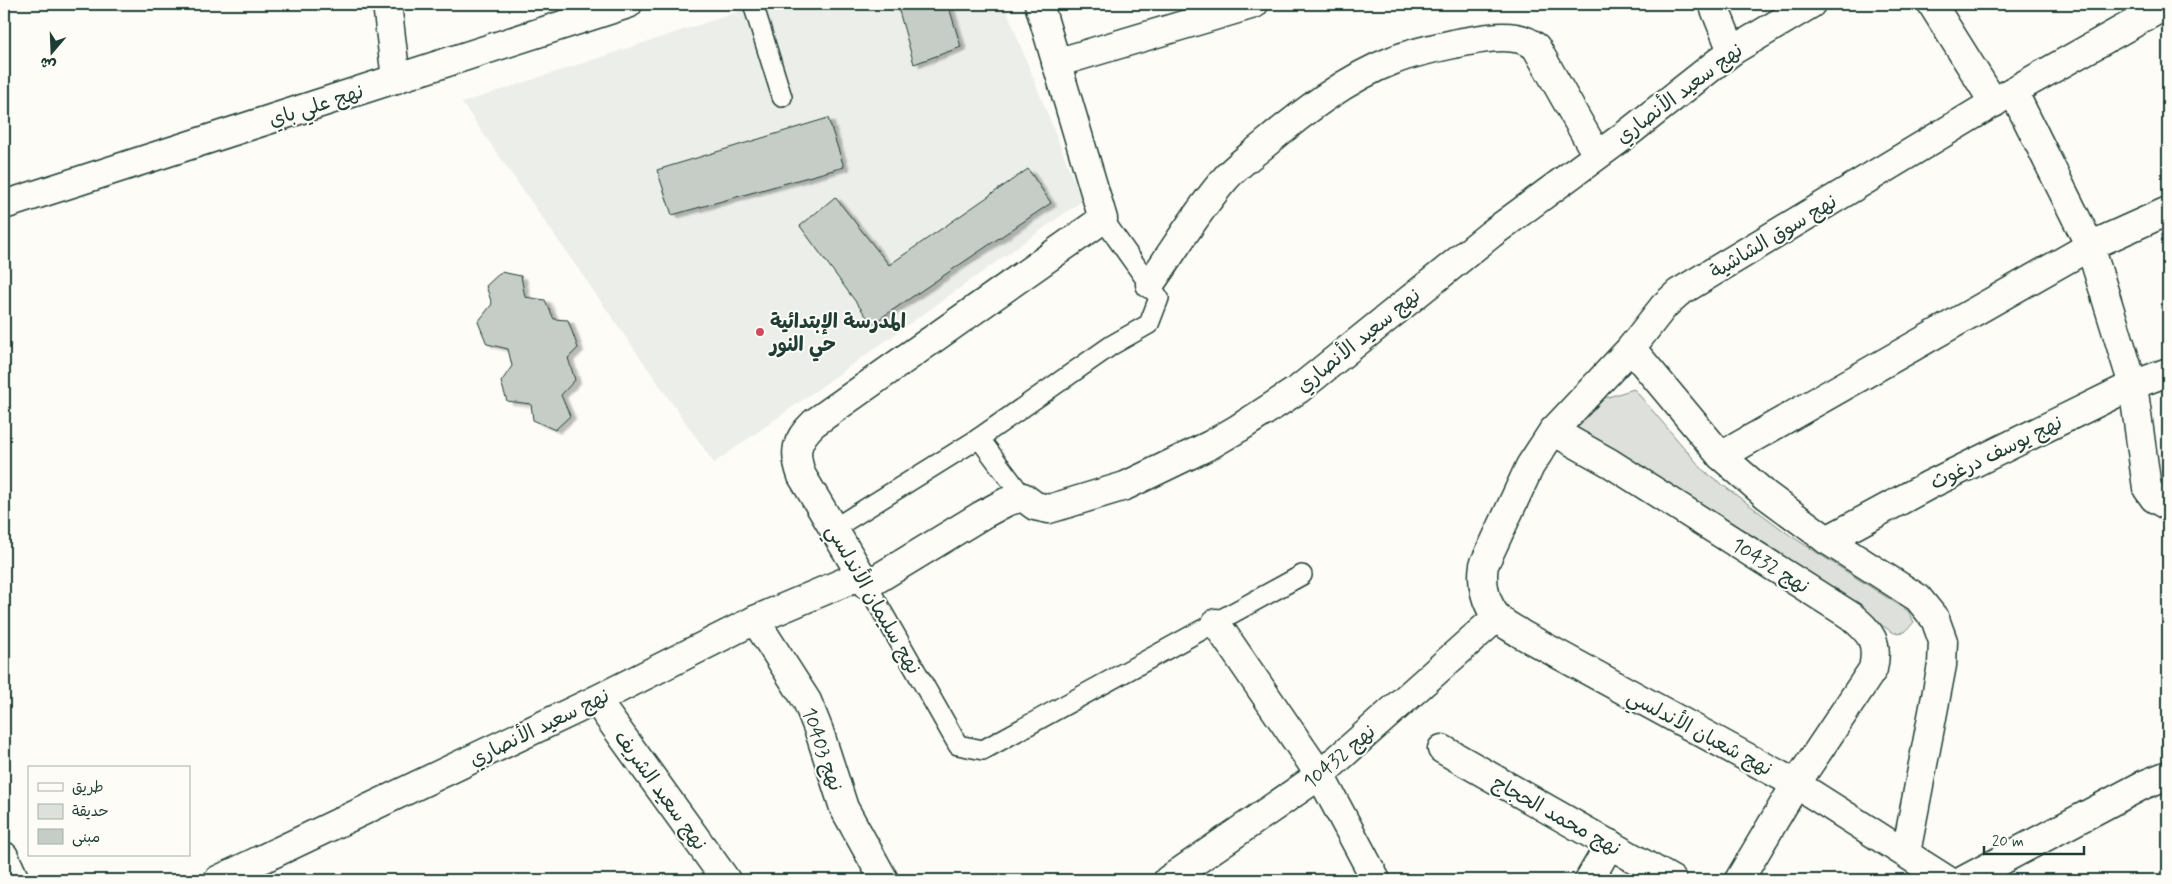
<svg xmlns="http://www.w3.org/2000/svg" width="2172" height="884" viewBox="0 0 2172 884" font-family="Mynerve,'Playpen Sans Arabic',sans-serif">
<defs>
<filter id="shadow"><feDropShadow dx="5.5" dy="3" stdDeviation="1" flood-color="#0004"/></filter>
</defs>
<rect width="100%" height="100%" fill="#fdfcf7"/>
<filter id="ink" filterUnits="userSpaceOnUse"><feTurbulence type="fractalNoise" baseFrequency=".02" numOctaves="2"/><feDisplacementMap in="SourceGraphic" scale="10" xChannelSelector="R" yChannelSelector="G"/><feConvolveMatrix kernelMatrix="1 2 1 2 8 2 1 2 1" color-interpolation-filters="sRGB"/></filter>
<g filter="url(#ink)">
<polygon fill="#eceee9" points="762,4 1004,4 1082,201 714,463 462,103"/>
<polygon fill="#dde0db" stroke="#7e8e88" points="1634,389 1704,471 1791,536 1908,611 1914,622 1905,632 1894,633 1567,429 1592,402"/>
<g fill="#c6cdc7" stroke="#1f3d34" filter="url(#shadow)">
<polygon points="897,4 948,4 961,47 914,64"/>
<polygon points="828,118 844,167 672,215 657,170"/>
<polygon points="1028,169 1051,203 872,324 800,226 835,197 889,265"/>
<polygon points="501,272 521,276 525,297 545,300 554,319 568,320 578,348 568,358 575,380 561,395 570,416 555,430 533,420 531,404 507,401 501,382 512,366 508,349 487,344 478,322 492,304 486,286"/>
</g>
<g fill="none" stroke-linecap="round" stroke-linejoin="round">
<g stroke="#1f3d34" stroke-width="22">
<g id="service">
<polyline points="753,4 782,97"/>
<polyline points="979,438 1112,345 1149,324 1159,298 1103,219"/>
<polyline points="833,529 979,438 1023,497"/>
<polyline points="867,585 958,745 983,750 1302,575"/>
</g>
</g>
<g stroke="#1f3d34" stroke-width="31">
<g id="minor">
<polyline points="387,4 396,79"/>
<path d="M1039 4 1103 219 814 423C796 440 793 452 802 476L867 585 982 515 1006 502 1023 497 1035 506 1049 509 1125 486 1210 445 1239 428 1299 389 1491 234 1628 133 1732 51 1811 4"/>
<polyline points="1713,4 1732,51"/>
<polyline points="1932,4 1994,103"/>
<polyline points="1056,63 1254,4"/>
<polyline points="2013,91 2090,246 2133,385 2147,488 2154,498 2168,506"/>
<polyline points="4,205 628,4"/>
<path d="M1150 284C1175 249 1197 211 1225 179 1236 166 1252 155 1265 144 1303 112 1347 78 1394 60 1416 51 1440 47 1463 42 1485 38 1518 31 1536 47L1597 155"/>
<polyline points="1553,431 1631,348"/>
<polyline points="1721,456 2090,246 2168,211"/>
<polyline points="1827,540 1929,485 2133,385 2168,372"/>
<polyline points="755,620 807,701 819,731 844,808 884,880"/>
<polyline points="1216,623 1320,775 1376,880"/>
<polyline points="596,700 726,880"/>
<polyline points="1442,749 1672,880"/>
<polyline points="1906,853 1942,665 1943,641 1935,619 1918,598 1827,540 1766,495 1721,456 1631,348 1664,306 1678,293 2013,91 2168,4"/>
<polyline points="4,856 15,880"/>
<polyline points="218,880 596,700 755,620 861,575"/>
<polyline points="1168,880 1320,775 1497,617"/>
<polyline points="1589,880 1610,844"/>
<path d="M1739 880 1796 784 1873 669C1879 641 1871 633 1851 616L1610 463 1553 431 1530 466 1484 565C1481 583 1485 604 1498 618 1503 624 1514 629 1521 634L1796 784 1947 880"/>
<polyline points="1964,880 2143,785 2168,775"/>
</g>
</g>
<use href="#service" stroke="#fdfcf7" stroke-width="19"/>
<use href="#minor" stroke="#fdfcf7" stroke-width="28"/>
</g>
</g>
<circle fill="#d1495b" stroke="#fdfcf7" stroke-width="2" cx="760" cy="332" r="5"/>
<g text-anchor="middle" stroke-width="4" stroke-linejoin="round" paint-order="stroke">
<g font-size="20" fill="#1f3d34" stroke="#fdfcf7">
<text transform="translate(1679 93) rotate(-37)" y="7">نهج سعيد الأنصاري</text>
<text transform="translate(316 105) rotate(-18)" y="7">نهج علي باي</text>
<text transform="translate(1773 236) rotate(-31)" y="7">نهج سوق الشاشية</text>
<text transform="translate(1358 340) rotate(-39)" y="7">نهج سعيد الأنصاري</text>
<text transform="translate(1996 452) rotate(-26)" y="7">نهج يوسف درغوث</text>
<text transform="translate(1771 565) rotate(32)" y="7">نهج 10432</text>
<text transform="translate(874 599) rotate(60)" y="7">نهج سليمان الأندلسي</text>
<text transform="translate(539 727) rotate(-26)" y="7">نهج سعيد الأنصاري</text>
<text transform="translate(1700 732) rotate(28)" y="7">نهج شعبان الأندلسي</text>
<text transform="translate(823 749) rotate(71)" y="7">نهج 10403</text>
<text transform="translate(1339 756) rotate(-40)" y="7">نهج 10432</text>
<text transform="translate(661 790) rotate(54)" y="7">نهج سعيد الشريف</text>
<text transform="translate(1557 815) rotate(29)" y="7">نهج محمد الحجاج</text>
</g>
<g font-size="20" font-weight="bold" fill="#1f3d34" stroke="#fdfcf7" text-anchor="start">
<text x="770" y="328">المدرسة الإبتدائية<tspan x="770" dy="23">حي النور</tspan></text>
</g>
</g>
<rect width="2172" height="884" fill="none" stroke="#fdfcf7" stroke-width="20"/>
<rect x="10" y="10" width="2152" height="864" fill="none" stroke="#1f3d34" stroke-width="2" filter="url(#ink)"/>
<rect x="28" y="766" width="162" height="90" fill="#fdfcf7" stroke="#a4b0a9"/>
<rect x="38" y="783" width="25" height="8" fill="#fdfcf7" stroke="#a4b0a9"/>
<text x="72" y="792" font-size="15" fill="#1f3d34">طريق</text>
<rect x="38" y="804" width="25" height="15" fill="#dde0db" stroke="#a4b0a9"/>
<text x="72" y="816" font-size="15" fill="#1f3d34">حديقة</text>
<rect x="38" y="829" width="25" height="15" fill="#c6cdc7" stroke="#a4b0a9"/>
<text x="72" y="842" font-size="15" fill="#1f3d34">مبنى</text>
<g transform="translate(52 52) rotate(199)" stroke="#fdfcf7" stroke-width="4" paint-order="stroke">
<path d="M0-4L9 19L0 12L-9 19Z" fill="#1f3d34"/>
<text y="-8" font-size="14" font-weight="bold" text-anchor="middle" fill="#1f3d34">ش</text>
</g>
<path d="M1984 846v8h100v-8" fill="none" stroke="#1f3d34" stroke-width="2.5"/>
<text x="1992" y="846" font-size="15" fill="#1f3d34" stroke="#fdfcf7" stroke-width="4" paint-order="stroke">20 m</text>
</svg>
